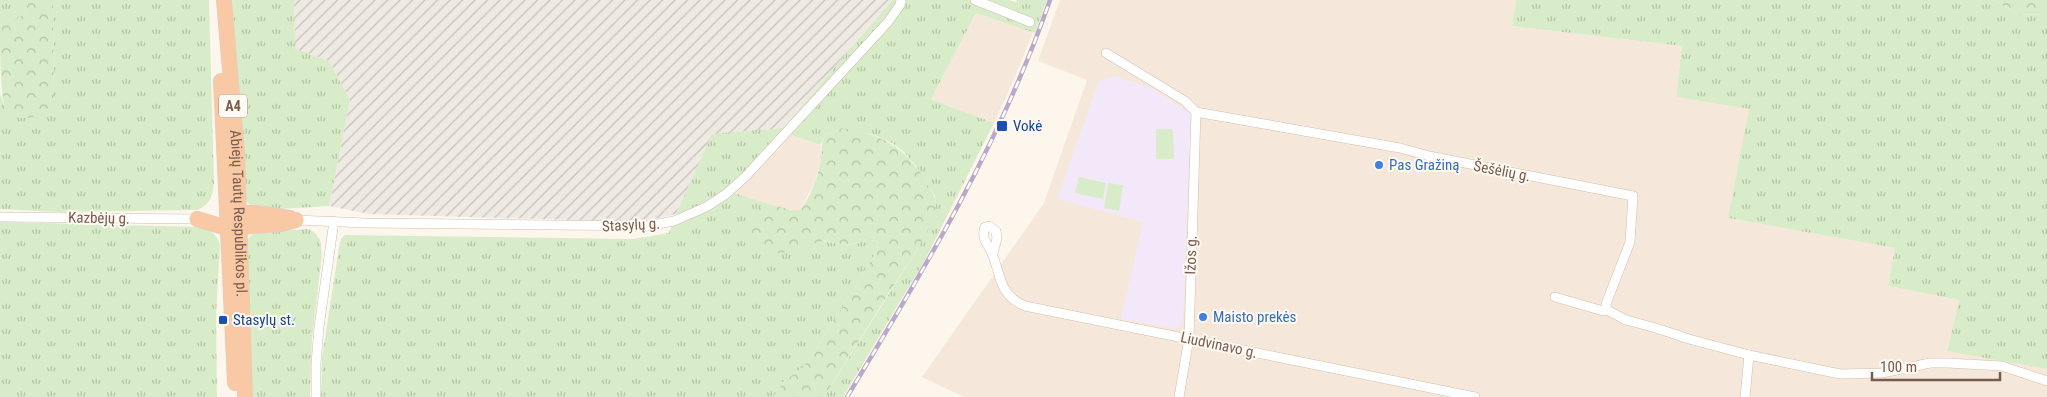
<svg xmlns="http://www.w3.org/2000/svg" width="2047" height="397" viewBox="0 0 2047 397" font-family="'Roboto Condensed',sans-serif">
<defs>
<pattern id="industrial-furrows" width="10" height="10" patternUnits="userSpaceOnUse" patternTransform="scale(1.25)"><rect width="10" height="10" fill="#efe9e4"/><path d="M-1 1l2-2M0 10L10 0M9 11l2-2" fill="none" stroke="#c7c0bb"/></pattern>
<pattern id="grass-tufts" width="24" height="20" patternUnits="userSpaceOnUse" patternTransform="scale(1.25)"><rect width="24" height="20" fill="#d8ecc9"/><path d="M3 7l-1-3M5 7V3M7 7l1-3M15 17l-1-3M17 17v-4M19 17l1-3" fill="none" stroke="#b4c2a5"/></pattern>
<pattern id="forest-crowns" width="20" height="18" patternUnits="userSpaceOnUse" patternTransform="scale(1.25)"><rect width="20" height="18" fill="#d8ecc9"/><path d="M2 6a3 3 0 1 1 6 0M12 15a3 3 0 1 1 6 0" fill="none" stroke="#b4c2a5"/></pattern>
</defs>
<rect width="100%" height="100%" fill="#fdf6ec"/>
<g fill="#f5e8da">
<polygon points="1060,0 1516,0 1512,26 1682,46 1676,97 1750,109 1728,218 1895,248 1888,286 1959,300 1947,350 2047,369 2047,397 964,397 922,377 1044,203 1087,80 1038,61"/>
<polygon points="976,13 1033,32 1017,72 994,123 931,99"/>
<polygon points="791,135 820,145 822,155 815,182 800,210 796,211 772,205 734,193"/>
</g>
<polygon fill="url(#industrial-furrows)" points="294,0 892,0 783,128 712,135 676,214 641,222 369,214 329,206 350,100 329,61 295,50"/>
<polygon fill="#f3e8fa" points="1115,76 1151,88 1191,114 1183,321 1177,329 1121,319 1143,222 1057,199 1099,81"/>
<g fill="url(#grass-tufts)">
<path d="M0 0H27C29 24 12 16 0 26Z"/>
<path d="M53 0H209L214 183C212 197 211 204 197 210L59 212 0 209V93L6 111 54 102Z"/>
<path d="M232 0H294L295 49 329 61 350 100 329 206 262 210C252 208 248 206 244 196Z"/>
<path d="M892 0H1009L1016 2 1017 0H1047L1035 33 976 13 931 99 994 123 926 258 843 397H824L918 248 936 206 935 196 916 166 903 151 892 143 874 135 842 128 825 135 820 145 791 135 734 193 772 205 760 208 779 253C791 250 805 243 817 242 839 240 844 251 867 239L876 241 878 249 809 361 797 372 785 380 773 397H321L322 358 339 247 341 239 345 235 633 239 669 233 676 214 712 134 783 128Z"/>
<polygon points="1516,0 1993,0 2020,15 2047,14 2047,369 1947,351 1959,300 1888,286 1895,248 1728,218 1749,109 1676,97 1682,46 1512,26"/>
<path d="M0 222 199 227C211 230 215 233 220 244L216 316 217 397H0Z"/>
<polygon points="309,229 315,233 320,240 322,254 312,339 310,397 251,397 246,241 255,232 262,231"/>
</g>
<g fill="url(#forest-crowns)">
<path d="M27 0H53L54 102C46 111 37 118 24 118 18 118 10 116 6 111 0 97 0 44 0 26 12 15 29 24 27 0Z"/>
<polygon points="1993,0 2047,0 2047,14 2020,15"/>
<path d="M842 128C882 135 903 145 925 180 930 189 937 197 936 208 935 224 912 257 903 271 876 313 850 355 824 397H773L785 380 797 372 809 361 878 249 876 241 867 239C841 252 836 237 815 243 802 246 787 255 773 253 763 251 754 244 746 238 744 222 754 205 772 205 782 206 791 212 800 210 811 197 819 174 821 158 823 147 820 146 825 135Z"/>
</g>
<g fill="#d8ecc9">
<polygon points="1156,129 1173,129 1174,159 1156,159"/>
<polygon points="1079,177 1106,183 1103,199 1075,193"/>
<polygon points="1108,183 1123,185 1119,211 1104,208"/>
</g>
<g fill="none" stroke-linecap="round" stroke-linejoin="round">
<g stroke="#d1beb0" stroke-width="10">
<g id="minor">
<polyline points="975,0 1030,22"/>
<polyline points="1106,53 1185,101 1196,112"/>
<polyline points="1196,112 1400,148 1429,156 1633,196 1630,242 1606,304 1607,310"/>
<polyline points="0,217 197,219"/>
<polyline points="296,220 365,223 647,226 674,221 706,207 726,194 746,176 888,22 900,5 901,0"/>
<path d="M993 254 997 238 996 231 989 226 985 227C980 239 990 246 993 256 1001 277 1000 296 1025 306L1475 397"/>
<polyline points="1555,297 1603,311 1607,310 1626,320 1656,328 1689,339 1749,355 1840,374 1882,373 1930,363 1948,363 2002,366 2047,381"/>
<polyline points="316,397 316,364 319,327 334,221"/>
<polyline points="1179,397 1189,338 1196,112"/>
<polyline points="1745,397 1749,355"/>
</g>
</g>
<g stroke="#dad1cd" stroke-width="16">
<g id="trunk">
<path id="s1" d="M224 0 237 153 245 397"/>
<polyline points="221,81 235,383"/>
<polyline points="231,213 256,213 290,218"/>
<polyline points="197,219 227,228 281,224 296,220"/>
</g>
</g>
<use href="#minor" stroke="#fff" stroke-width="9"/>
<use href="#trunk" stroke="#f9c8a4" stroke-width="15"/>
<g stroke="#b9a8c9" stroke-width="4.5">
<path id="rail" d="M847 397C925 268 1000 144 1050 0"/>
</g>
<use href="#rail" stroke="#fffaf3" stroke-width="2.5" stroke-dasharray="8" stroke-linecap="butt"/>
</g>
<g fill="#1a4fb4" stroke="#fffaf3" stroke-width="2">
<rect x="996" y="120" width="12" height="12" rx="2.5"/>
<rect x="218" y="315" width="10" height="10" rx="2.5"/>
</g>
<g fill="#3f7fe0" stroke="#fffaf3" stroke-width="2">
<circle cx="1379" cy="165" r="5"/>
<circle cx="1203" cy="317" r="5"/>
</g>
<g text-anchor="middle" stroke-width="4" stroke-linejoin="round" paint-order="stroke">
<rect fill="#fffaf3" stroke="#a28b7f" stroke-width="1" x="219" y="94.5" width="28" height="23" rx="4"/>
<g font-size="14" font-weight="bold" fill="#7a5c4d">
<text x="233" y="111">A4</text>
</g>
<g font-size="15" fill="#164399" stroke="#fffaf3" text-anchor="start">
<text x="1013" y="131">Vokė</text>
<text x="233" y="325">Stasylų st.</text>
</g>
<g font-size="15" fill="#366cbe" stroke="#fffaf3" text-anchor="start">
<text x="1389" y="170">Pas Gražiną</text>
<text x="1213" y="322">Maisto prekės</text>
</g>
<g font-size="15" fill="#7a5c4d" stroke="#fffaf3">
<text transform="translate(1502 171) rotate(11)" y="5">Šešėlių g.</text>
<text dy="5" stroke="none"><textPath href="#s1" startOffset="214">Abiejų Tautų Respublikos pl.</textPath></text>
<text transform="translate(99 218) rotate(1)" y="5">Kazbėjų g.</text>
<text transform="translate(631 225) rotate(-3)" y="5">Stasylų g.</text>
<text transform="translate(1191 255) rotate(-88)" y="5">Ižos g.</text>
<text transform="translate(1219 345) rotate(12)" y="5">Liudvinavo g.</text>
</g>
</g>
<path d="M1872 372v8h128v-8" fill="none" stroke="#7a5c4d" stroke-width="2.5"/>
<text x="1880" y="372" font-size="15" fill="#7a5c4d" stroke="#fffaf3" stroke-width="4" paint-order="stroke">100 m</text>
</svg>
